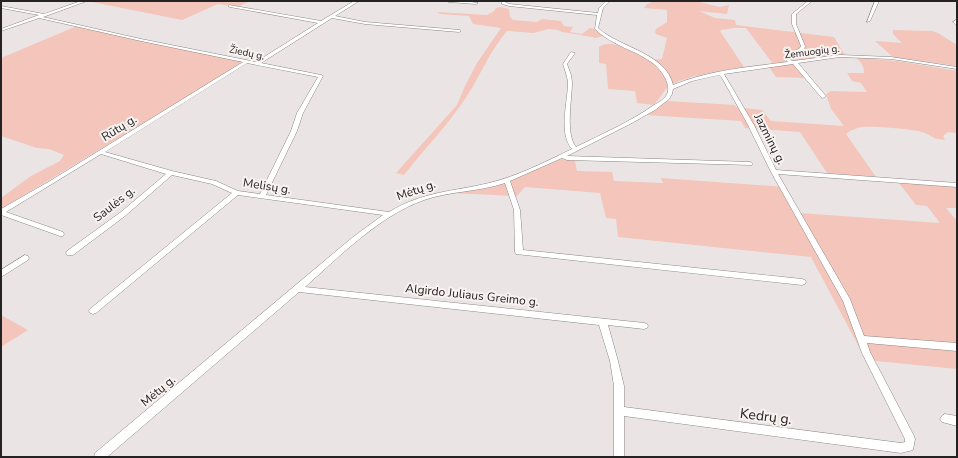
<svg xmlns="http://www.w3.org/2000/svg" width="958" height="458" viewBox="0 0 958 458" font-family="'Nunito Sans',sans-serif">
<rect width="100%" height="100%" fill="#eae5e4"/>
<g fill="#f4c5ba">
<polygon points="87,1 250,1 237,7 218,4 182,20"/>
<path d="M655 1H695L720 7 729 5 727 14 699 11 715 18 735 20 736 25 834 37 845 55 773 64 746 28H734L721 30 720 31 744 67C726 70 680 76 667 88 662 93 660 99 653 105L637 103 635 91 608 89 606 64 599 63V47C612 37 631 52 643 57 648 60 657 60 662 59L667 38 656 34 655 32 656 29 667 22V10L644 8 647 4Z"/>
<path d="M501 7 509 9 510 17 513 20 537 22 542 19 561 21 564 26 573 27 570 32 582 34 590 28 595 29 603 36 596 38 581 35 562 32 558 30 548 29 534 33 507 31C489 52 482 73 467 96 449 124 425 148 404 175L396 173 457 105 465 86 477 63 501 28 473 24 469 16 440 14 437 12 487 15 494 11 496 8Z"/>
<polygon points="77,26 242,62 237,65 238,66 1,209 1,198 31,176 60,161 64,155 49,149 37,148 1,136 1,58"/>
<polygon points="893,30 932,31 938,33 957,45 957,66 893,57 875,41 902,43 893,34"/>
<path d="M855 57 904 62 957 71V133L948 132 943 136 945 140C933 139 934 137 925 133 916 129 872 126 862 127 856 128 851 130 846 134L876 177 827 173 800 132 745 128 741 121 645 115 667 101 735 105 736 107 762 110 771 121 844 126 831 109 826 94 831 91 867 92 861 83 852 81 847 73H864C864 65 861 62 855 57Z"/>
<polygon points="794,63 805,78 776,77 769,67"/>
<polygon points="561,159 575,161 577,171 612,172 614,181 663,183 661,178 786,187 800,213 940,223 927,206 916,205 899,183 957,187 957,208 946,208 957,221 957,369 866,360 811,257 618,237 616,219 606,218 600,193 525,187 517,196 451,193 501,184"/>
<polygon points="1,315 28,330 1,347"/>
</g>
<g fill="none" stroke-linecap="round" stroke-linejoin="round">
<g stroke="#8b8685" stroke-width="1">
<g id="minor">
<path d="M81 1H87L43 17 141 39 256 62 318 23 230 7 228 6 229 5 321 21 354 1H359L335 16 365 22 460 30 461 31 459 32 365 24 332 18 261 63 321 75 323 76 303 113 297 131 266 195 389 212C424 191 452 192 489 183 518 176 545 162 572 149 558 133 568 102 568 82 567 76 565 70 563 64L571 52 575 53 567 64 571 75 572 82C572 99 565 134 576 147 602 134 630 122 654 105 658 103 663 100 666 96 673 86 662 71 654 64 636 50 612 46 595 29L597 15 509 6 502 4 501 1H505V2L509 4 598 13 599 8 606 1H610L603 8 598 28C620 48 666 53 673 85 709 70 749 67 788 62L786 60 787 56 800 48 801 46 792 24V14L808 1H812L796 14V24L805 46 804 50 791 58 790 60 793 61 840 55 891 57 957 67V69L891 59 840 57 798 63 825 95 826 96 823 98 821 97 793 64 724 74 754 125 776 170 957 183V187L778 174 850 299 864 336 957 343V351L867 343 870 352 914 436 915 439 913 450 901 453 624 416V457H614V386L610 361 599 325 299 292 107 457H94L95 453 353 237 383 215 238 195 96 313 93 314 90 313 89 311 90 309 232 193 212 184 172 175 125 216 73 255H67L66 253 67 251 121 212 166 174 101 154 6 212 63 232 64 234 63 236H60L1 215V209L50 181 243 62 141 41 39 18 1 31V29L39 15 1 8V6L44 14ZM247 63 318 77 297 113 291 131 260 194 238 191 216 181 172 171 105 152ZM719 75 722 78 748 125 771 172 843 301 862 353 905 439V442L901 443 624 407V386L618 361 608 325 644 329 647 328 648 326 647 324 644 323 305 287C340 256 379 216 424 200 450 191 478 192 505 183L514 210 515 252 516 254 802 285 805 284 806 282 805 280 802 279 523 250 520 210 510 181 562 158 567 160 752 165 753 164 752 163 750 162 567 156 632 123 655 110 669 99 672 94 673 89 692 81Z"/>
<polygon points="447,1 464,1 478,3 476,4 449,2"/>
<polygon points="875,1 879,1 870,21 867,22"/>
<polygon points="956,20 957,20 957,26 953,22"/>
<polygon points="25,255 28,256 29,258 28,260 1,277 1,270"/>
<polygon points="945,414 957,416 957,426 942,422 940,419 942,416"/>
</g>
</g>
<use href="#minor" fill="#fff" fill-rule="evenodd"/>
</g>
<g text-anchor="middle" stroke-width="4" stroke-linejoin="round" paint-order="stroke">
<g font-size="10" fill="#242222" stroke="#f8f3f1">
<text transform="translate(812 51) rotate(-7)" y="4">Žemuogių g.</text>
<text transform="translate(247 52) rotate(12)" y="4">Žiedų g.</text>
</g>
<g font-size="12" fill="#242222" stroke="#f8f3f1">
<text transform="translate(119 128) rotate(-32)" y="4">Rūtų g.</text>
<text transform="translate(770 139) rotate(63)" y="4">Jazminų g.</text>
<text transform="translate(267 186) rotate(9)" y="4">Melisų g.</text>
<text transform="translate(416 190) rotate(-19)" y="4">Mėtų g.</text>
<text transform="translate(114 204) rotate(-38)" y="4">Saulės g.</text>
<text transform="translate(472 295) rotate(6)" y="4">Algirdo Juliaus Greimo g.</text>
<text transform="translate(158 391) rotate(-40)" y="4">Mėtų g.</text>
</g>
<g font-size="14" fill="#242222" stroke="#f8f3f1">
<text transform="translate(766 416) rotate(7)" y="5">Kedrų g.</text>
</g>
</g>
<rect width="958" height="458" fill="none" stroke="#242222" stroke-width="4"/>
</svg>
